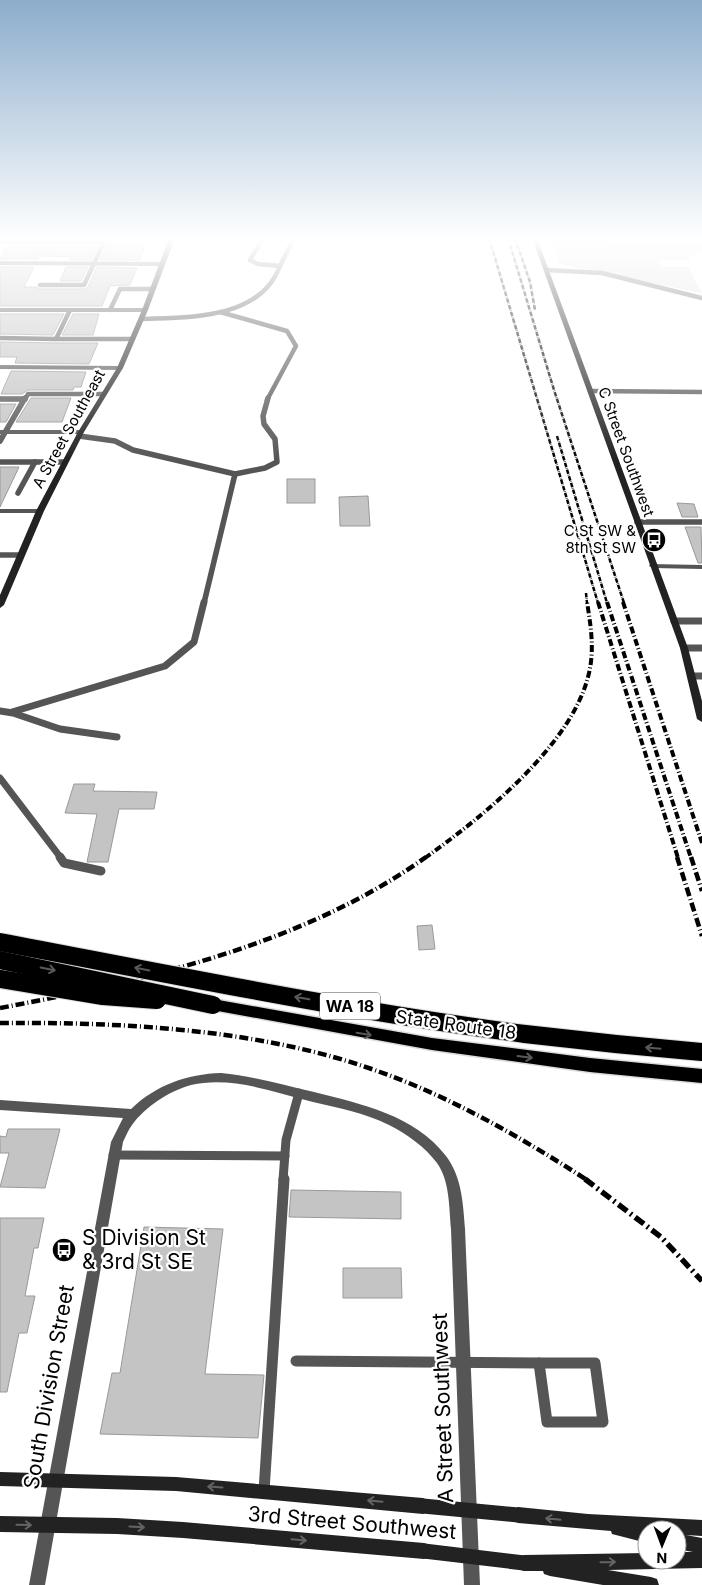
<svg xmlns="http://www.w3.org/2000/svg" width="702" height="1585" viewBox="0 0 702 1585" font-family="Inter,sans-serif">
<rect width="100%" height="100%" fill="#fff"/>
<polygon fill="#dcdcdc" points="550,238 702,238 702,251 689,256 690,260 658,260 662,267 688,267 702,293 560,264"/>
<g fill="#c4c4c4" stroke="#999">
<polygon points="108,243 120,243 120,245 145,245 140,260 100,260"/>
<polygon points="39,246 98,246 91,260 69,260 71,257 39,256 38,259 0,259 6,247"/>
<polygon points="0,267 34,267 24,287 36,287 40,289 85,289 88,287 97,267 137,268 130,285 110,286 102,306 0,306"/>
<polygon points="66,267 88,267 81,281 60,281"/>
<polygon points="0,314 64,314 53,335 0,334"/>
<polygon points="73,314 99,314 93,335 62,335"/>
<polygon points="0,342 56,343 98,343 89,364 15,363 17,357 0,357"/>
<polygon points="11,371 86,372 81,387 74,387 73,390 28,390 22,394 1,394"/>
<polygon points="31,398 71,398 62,422 16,422"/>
<polygon points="0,404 16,404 6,422 0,422"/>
<polygon points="0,467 19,467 0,507"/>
<rect x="287" y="479" width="28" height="24"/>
<polygon points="368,496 370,526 340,526 339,497"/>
<polygon points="677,503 694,504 698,517 682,517"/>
<polygon points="685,527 701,527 702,563 698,563"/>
<polygon points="74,784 95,784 93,791 157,792 154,809 119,809 108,862 87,862 97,814 65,813"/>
<polygon points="432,925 435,949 419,950 417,926"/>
<polygon points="8,1129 60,1129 45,1188 0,1187 9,1153 0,1153 0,1136 6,1137"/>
<polygon points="291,1190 401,1192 401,1219 289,1217"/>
<polygon points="0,1218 44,1218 38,1248 34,1248 25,1296 35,1296 27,1333 19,1333 7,1392 0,1392"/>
<polygon points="144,1227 223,1229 205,1374 264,1375 258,1438 100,1434 112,1373 120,1373"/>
<polygon points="343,1268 401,1268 402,1298 343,1298"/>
</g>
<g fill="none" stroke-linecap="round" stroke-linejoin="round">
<g stroke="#dbdbdb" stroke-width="3">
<polygon id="motorway" points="213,999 432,1038 590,1058 702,1069 702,1083 590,1072 432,1050 207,1009 204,1005 207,1001"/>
</g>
<g stroke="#777" stroke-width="2" stroke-dasharray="0.5 1" stroke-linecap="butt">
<polyline points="661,238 665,246"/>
<polyline points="614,247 702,246"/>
</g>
<g stroke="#555" stroke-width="4.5">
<polyline points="263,238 250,260 258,264 280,266 294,238"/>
<polyline points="0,242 104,242"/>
<polyline points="547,270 602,273 702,298"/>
<polyline points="40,285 84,285 105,240"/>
<polyline points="70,310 56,339 132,339"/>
<polyline points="110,310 120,289 153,289"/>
<polyline points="220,312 287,331 296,346 267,400"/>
<path d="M141 319C189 317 260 320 280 266"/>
<polyline points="0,338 56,339"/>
<polyline points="590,391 702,392"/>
<polyline points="0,399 25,399"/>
<polyline points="25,400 28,394 104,394"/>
</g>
<g stroke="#555" stroke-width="5.5">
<polyline points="0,399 25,399"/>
<polyline points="79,436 115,441 133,450 235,474 204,603"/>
<polyline points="0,441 25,398"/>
<polyline points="0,462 65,462"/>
<polyline points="235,474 265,468 277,462 275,439 264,424 263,416 268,398"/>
<polyline points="18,493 35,462"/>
<polyline points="637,522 702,522"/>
<polyline points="0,555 21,555"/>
</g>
<g stroke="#555" stroke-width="7">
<polyline points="674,621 702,621"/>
<polyline points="684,648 702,648"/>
<polyline points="693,676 702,676"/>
<polyline points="0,711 13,713 60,729 117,737"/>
<polyline points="12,712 165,666 194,642 204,602"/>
<polyline points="0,778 61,858"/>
</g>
<g stroke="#555" stroke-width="9">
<polyline points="60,857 64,863 101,871"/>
<polyline points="113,1155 285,1156"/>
<polyline points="283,1180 286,1140 299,1093"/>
</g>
<g stroke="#555" stroke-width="11">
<polyline points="296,1361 539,1363"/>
<polygon points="539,1363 595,1363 603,1422 547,1422"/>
<polyline points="264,1491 284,1179"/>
</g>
<g fill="#555" fill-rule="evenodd">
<polygon points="0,308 145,308 148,310 145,312 0,312"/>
<polygon points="0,365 120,366 123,368 120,370 0,369"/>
<polygon points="0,430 81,430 84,432 81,434 0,434"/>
<polygon points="0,509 40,509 44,511 40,513 0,513"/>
<polygon points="650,564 702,565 702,569 653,568 649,566"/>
<path d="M221 1073C253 1076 283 1085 314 1092 361 1104 415 1115 446 1156 462 1177 463 1204 465 1229L480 1585H464L451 1229C449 1208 450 1181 437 1163 425 1147 407 1134 389 1125 365 1113 339 1108 313 1102 274 1092 232 1076 191 1085 169 1091 145 1107 132 1125 128 1130 126 1136 123 1142L45 1585H29L111 1142 123 1118 0 1110V1100L131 1109C156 1085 187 1074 221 1073Z"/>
</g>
<polygon fill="#555" fill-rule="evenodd" points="0,261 162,262 165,264 162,266 0,265"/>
<g fill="#222" fill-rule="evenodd">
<polygon points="169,238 175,238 148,310 123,368 84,432 44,511 4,605 0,608 0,595 36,511 78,432 117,368 142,310"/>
<polygon points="532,238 537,238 688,648 702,701 702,722 697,719 680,648"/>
<polygon points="0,1472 176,1477 423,1498 429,1501 431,1506 429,1511 423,1514 176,1491 0,1486"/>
<polygon points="518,1507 588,1514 702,1520 702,1536 686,1535 702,1538 702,1568 608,1570 651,1577 657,1579 659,1585 603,1585 550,1576 544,1574 543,1571 524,1571 518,1569 516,1563 518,1557 524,1555 647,1553 647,1560 677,1560 677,1552 693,1552 677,1549 677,1530 647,1530 647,1543 612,1534 611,1531 518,1523 512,1520 510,1515 512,1510"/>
<polygon points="0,1516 117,1518 183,1522 424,1543 430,1545 432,1551 430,1557 424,1559 183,1538 117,1534 0,1532"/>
</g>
<use href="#motorway" fill="#000" fill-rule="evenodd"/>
<g stroke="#000" stroke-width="2.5" stroke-dasharray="4.5 1 0.5 1" stroke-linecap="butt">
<polyline points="489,238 598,603"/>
<polyline points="508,238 554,390 624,603"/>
<polyline points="515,238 530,282 535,310"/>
<polyline points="557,436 607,603"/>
<polyline points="586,593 587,603"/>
</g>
<g stroke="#000" stroke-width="4" stroke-dasharray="7 2.5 1 2.5" stroke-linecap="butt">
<polyline points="598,602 678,858"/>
<polyline points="607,602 691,858"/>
<polyline points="623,602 702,843"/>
<path d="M425 858C481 818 570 747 588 677 595 652 591 627 587 602"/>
</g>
<g stroke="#000" stroke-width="4.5" stroke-dasharray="9 3 1 3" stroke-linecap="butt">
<polyline points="677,857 702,936"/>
<polyline points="691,857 702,891"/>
<path d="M0 1008C144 981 305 944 426 857"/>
<path d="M0 1023C124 1022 263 1029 380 1072 453 1098 522 1138 587 1180"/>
</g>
<polyline stroke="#000" stroke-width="5.5" stroke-dasharray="11 4 2 4" stroke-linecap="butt" points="585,1179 661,1237 702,1281"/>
<g stroke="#dbdbdb" stroke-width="20" stroke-linecap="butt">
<g id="motorway-bridge">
<path d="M0 942C174 975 349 1011 525 1034 584 1041 643 1047 702 1052"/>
<polyline points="0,960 213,1005"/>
<polyline points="0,979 103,996 157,1000"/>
</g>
</g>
<g stroke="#222" stroke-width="15">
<polyline points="423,1506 518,1515"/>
<polyline points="424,1551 524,1563"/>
</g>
<use href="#motorway-bridge" stroke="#000" stroke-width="18"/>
</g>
<defs><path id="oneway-shaft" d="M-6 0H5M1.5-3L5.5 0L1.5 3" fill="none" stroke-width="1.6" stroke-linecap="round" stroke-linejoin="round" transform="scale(1.25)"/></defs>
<g stroke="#595959">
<use href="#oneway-shaft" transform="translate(48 969) rotate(11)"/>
<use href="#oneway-shaft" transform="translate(142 969) rotate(-169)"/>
<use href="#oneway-shaft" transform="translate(302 998) rotate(-170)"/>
<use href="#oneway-shaft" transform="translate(364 1034) rotate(10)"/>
<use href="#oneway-shaft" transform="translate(653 1048) rotate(-175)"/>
<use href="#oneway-shaft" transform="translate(525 1057) rotate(7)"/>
</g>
<g stroke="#646464">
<use href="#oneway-shaft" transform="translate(215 1487) rotate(-176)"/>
<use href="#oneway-shaft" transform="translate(375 1501) rotate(-175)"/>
<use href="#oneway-shaft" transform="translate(553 1519) rotate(-174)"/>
<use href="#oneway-shaft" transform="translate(24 1525) rotate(1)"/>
<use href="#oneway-shaft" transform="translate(137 1527) rotate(3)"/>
<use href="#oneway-shaft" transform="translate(299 1540) rotate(5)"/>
<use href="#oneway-shaft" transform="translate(608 1562) rotate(-1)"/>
</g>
<linearGradient id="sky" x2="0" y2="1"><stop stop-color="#8cadcc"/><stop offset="0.52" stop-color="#fff"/><stop offset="1" stop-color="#fff" stop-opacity="0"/></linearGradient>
<rect width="702" height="460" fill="url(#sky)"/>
<defs>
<g id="bus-disc" transform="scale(1.25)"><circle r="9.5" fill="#000" stroke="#fff"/><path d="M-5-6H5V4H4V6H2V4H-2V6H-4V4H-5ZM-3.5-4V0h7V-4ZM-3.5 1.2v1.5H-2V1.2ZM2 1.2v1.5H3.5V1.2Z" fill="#fff"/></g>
</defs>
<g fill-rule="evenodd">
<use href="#bus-disc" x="654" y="540"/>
<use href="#bus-disc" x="64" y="1250"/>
</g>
<g text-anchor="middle" stroke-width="4.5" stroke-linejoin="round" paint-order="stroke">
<g font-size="15" fill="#000" stroke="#fff">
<text transform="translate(69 429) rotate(-61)" y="5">A Street Southeast</text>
<text transform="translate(626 452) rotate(70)" y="5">C Street Southwest</text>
</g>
<g font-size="15" fill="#000" stroke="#fff" text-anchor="end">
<text x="636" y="536">C St SW &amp;<tspan x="636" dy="17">8th St SW</tspan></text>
</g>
<rect fill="#fff" stroke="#4c4c4c" stroke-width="1" x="320" y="992.5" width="60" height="27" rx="4"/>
<g font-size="16" font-weight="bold" fill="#000">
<text x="350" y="1012">WA 18</text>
</g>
<g font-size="18" fill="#000" stroke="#fff">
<text transform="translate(456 1025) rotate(8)" y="6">State Route 18</text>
</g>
<g font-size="21" fill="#000" stroke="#fff" text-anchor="start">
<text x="82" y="1245">S Division St<tspan x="82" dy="24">&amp; 3rd St SE</tspan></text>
</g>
<g font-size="21" fill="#000" stroke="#fff">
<text transform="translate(49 1387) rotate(-80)" y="7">South Division Street</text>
<text transform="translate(443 1408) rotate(-92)" y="7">A Street Southwest</text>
<text transform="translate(352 1523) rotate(5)" y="7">3rd Street Southwest</text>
</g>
</g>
<g transform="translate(662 1545) rotate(181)"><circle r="24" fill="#ffffff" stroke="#999999"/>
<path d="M0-4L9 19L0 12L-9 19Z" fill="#000000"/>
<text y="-8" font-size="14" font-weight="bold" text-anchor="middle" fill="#000000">N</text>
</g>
</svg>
